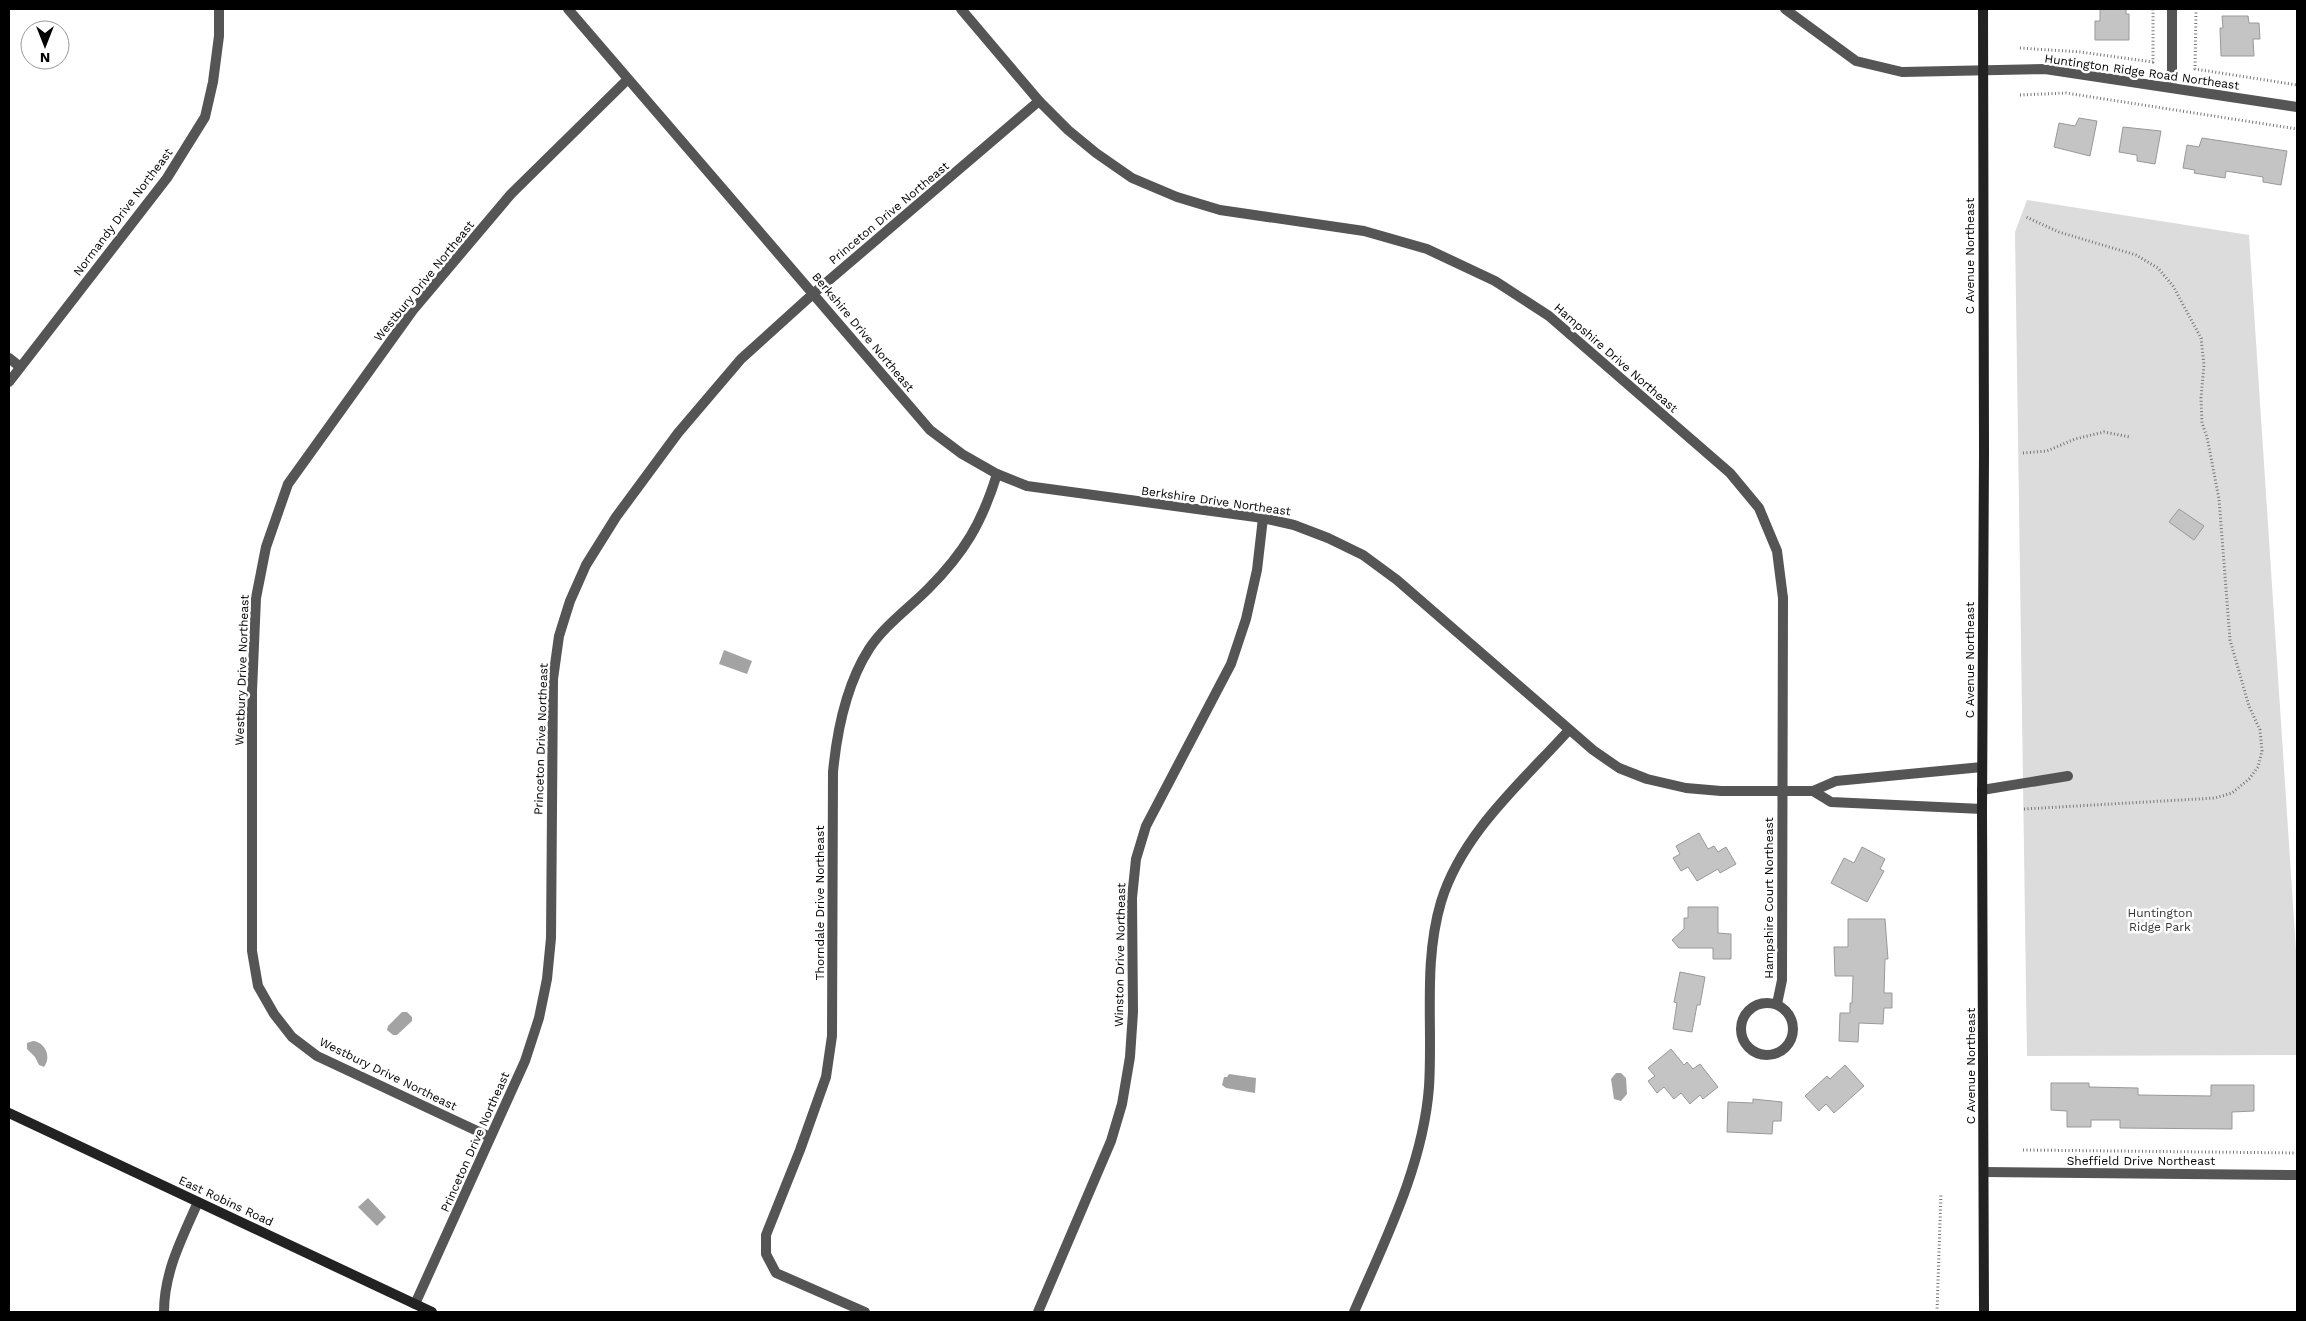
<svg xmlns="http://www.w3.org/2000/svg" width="2306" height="1321" viewBox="0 0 2306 1321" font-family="'Work Sans',sans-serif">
<rect width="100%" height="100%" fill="#fff"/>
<polygon fill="#dcdcdc" points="2027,200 2249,235 2297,966 2297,1055 2027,1056 2015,232"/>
<g fill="#a3a3a3">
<polygon points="724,650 752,661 747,674 719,664"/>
<polygon points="402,1012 407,1012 412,1017 412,1021 397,1035 393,1035 387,1030 388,1026"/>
<path d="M33 1041C45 1042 52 1057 44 1067L39 1065 35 1057 27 1049V1043Z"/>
<polygon points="1616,1073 1621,1073 1626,1078 1627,1094 1621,1101 1614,1099 1611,1079"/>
<polygon points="1229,1074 1256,1078 1255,1093 1226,1088 1222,1085 1224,1077 1227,1077"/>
<polygon points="368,1198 386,1217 377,1226 358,1207"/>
</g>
<g fill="#c4c4c4" stroke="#999">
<polygon points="2100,9 2126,9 2126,14 2129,14 2129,40 2095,40 2095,21 2100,21"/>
<polygon points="2222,16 2248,16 2249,23 2259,23 2260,39 2253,39 2254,56 2221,56 2220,28 2223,28"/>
<polygon points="2079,118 2097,121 2090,156 2054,147 2059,123 2075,126"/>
<polygon points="2123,127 2161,131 2155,164 2137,161 2137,155 2119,152"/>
<polygon points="2202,138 2287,151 2281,185 2263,182 2263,177 2226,171 2225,178 2194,173 2195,170 2183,168 2187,145 2199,147"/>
<polygon points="2179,509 2204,526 2194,540 2169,522"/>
<polygon points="1699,833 1708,849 1714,846 1718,852 1726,847 1736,864 1720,873 1718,869 1697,881 1688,867 1681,871 1673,858 1680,854 1676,846"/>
<polygon points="1862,847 1885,859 1880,869 1884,871 1867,902 1831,883 1844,858 1854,863"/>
<polygon points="1688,907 1718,907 1718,933 1731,934 1731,959 1713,959 1713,948 1679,948 1672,940 1684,929 1684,918 1688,918"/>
<polygon points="1848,919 1885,919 1888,959 1885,959 1884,993 1892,993 1892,1008 1884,1008 1883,1024 1859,1023 1858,1042 1839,1041 1840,1013 1850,1013 1850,1003 1852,1003 1853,976 1835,976 1834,947 1848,947"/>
<polygon points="1680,972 1705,977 1700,1005 1697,1005 1692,1032 1673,1029 1677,1003 1674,1002"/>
<polygon points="1671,1049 1684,1065 1687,1062 1693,1069 1700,1064 1718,1087 1703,1099 1700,1095 1690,1104 1681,1093 1674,1099 1664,1087 1657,1093 1648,1081 1655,1076 1648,1068"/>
<polygon points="1845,1065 1864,1086 1834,1113 1826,1104 1819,1111 1805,1096 1827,1076 1830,1079"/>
<polygon points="2051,1083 2089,1083 2089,1087 2138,1088 2138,1095 2211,1096 2211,1085 2254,1085 2254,1111 2232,1112 2232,1129 2120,1128 2120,1120 2091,1120 2091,1127 2067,1127 2067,1111 2051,1110"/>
<polygon points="1753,1099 1782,1102 1781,1121 1773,1121 1772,1134 1727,1132 1728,1102 1753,1103"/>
</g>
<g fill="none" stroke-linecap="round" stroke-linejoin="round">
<g stroke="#777" stroke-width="3" stroke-dasharray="1 2.5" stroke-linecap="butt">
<polyline points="2196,9 2195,69 2297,85"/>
<polyline points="2020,48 2080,52 2153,62 2153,9"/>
<polyline points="2020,95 2066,93 2297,129"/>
<polyline points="2023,453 2047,451 2075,439 2104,432 2130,437"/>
<polyline points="2024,809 2215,798 2232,793 2249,779 2258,767 2262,751 2260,730 2249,706 2230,640 2219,499 2207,437 2202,423 2201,398 2204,365 2201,338 2173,286 2158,268 2136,255 2059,232 2026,217"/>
<polyline points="2023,1150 2297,1153"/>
<polyline points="1937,1312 1941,1193"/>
</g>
<polyline stroke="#555" stroke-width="10" points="1982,790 2068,776"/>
<g stroke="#555" stroke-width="10">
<polyline points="568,9 930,430 962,454 997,474 1027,486 1263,518 1294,525 1328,538 1363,555 1397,580 1593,750 1619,768 1647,779 1686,788 1721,791 1813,791 1836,781 1982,767"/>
<polyline points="961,9 1039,101 1068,130 1096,153 1132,178 1177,197 1220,210 1364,231 1427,249 1495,281 1549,316 1730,473 1759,508 1777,551 1783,598 1782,980 1777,1004"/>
<polyline points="1785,9 1856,61 1902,72 2045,69 2297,107"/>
<polyline points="2172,9 2172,88"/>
<polyline points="9,358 19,366"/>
<polyline points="9,382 167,178 205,117 213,82 219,36 219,9"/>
<polyline points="1813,791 1831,802 1982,809"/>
<circle cx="1767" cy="1029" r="26"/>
<polyline points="490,1137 317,1056 292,1037 274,1014 258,986 252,951 252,691 256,598 266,547 288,484 413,310 511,194 627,80"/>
<polyline points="1984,1172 2297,1175"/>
<polyline points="415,1304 525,1061 539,1018 547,979 551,938 553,679 559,636 570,601 586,565 616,517 678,433 741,359 814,293 1039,101"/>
<path d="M164 1312C164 1272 182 1238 198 1202"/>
<path d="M865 1312 776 1273 766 1254V1235L800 1150 826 1077 832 1036 833 772C837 730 846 685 869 649 884 626 909 608 928 589 964 553 982 523 997 474"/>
<polyline points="1038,1312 1111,1141 1122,1104 1130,1057 1133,1012 1132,898 1136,859 1146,826 1231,664 1246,619 1257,570 1263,518"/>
<path d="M1354 1312C1385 1240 1423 1166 1429 1087 1433 1025 1423 963 1441 902 1462 833 1522 782 1569 730"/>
</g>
<g stroke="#222" stroke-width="10">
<polyline points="1983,9 1984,454 1982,809 1984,1312"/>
<polyline points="9,1113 432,1312"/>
</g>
</g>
<g text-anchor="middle" stroke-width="5" stroke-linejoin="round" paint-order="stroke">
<g font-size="12" fill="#000" stroke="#fff">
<text transform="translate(2142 72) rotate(8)" y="4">Huntington Ridge Road Northeast</text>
<text transform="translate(123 212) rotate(-53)" y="4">Normandy Drive Northeast</text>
<text transform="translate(889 213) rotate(-40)" y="4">Princeton Drive Northeast</text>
<text transform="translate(1970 256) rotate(-90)" y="4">C Avenue Northeast</text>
<text transform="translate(424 281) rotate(-51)" y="4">Westbury Drive Northeast</text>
<text transform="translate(863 332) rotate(50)" y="4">Berkshire Drive Northeast</text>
<text transform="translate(1616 358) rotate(41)" y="4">Hampshire Drive Northeast</text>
<text transform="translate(1216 501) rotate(8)" y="4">Berkshire Drive Northeast</text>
<text transform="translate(1970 660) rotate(-90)" y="4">C Avenue Northeast</text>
<text transform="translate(242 670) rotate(-88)" y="4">Westbury Drive Northeast</text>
<text transform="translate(541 739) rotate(-88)" y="4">Princeton Drive Northeast</text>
<text transform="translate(1769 898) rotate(-90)" y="4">Hampshire Court Northeast</text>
<text transform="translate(820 903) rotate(-90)" y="4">Thorndale Drive Northeast</text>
<text transform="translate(1120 955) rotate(-89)" y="4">Winston Drive Northeast</text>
<text transform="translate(1971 1066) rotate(-90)" y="4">C Avenue Northeast</text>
<text transform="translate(388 1074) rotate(26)" y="4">Westbury Drive Northeast</text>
<text transform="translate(475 1142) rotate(-66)" y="4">Princeton Drive Northeast</text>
<text x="2141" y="1165">Sheffield Drive Northeast</text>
<text transform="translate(226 1201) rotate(25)" y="4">East Robins Road</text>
</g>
<g font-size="12" fill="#333" stroke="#fff">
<text x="2160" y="917">Huntington<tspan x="2160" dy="14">Ridge Park</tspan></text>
</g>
</g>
<rect width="2306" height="1321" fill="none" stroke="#000000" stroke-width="20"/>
<g transform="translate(45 45) rotate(180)"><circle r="24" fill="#ffffff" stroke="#999999"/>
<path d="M0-4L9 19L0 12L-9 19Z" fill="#000000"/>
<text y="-8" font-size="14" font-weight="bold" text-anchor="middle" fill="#000000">N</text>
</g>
</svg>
